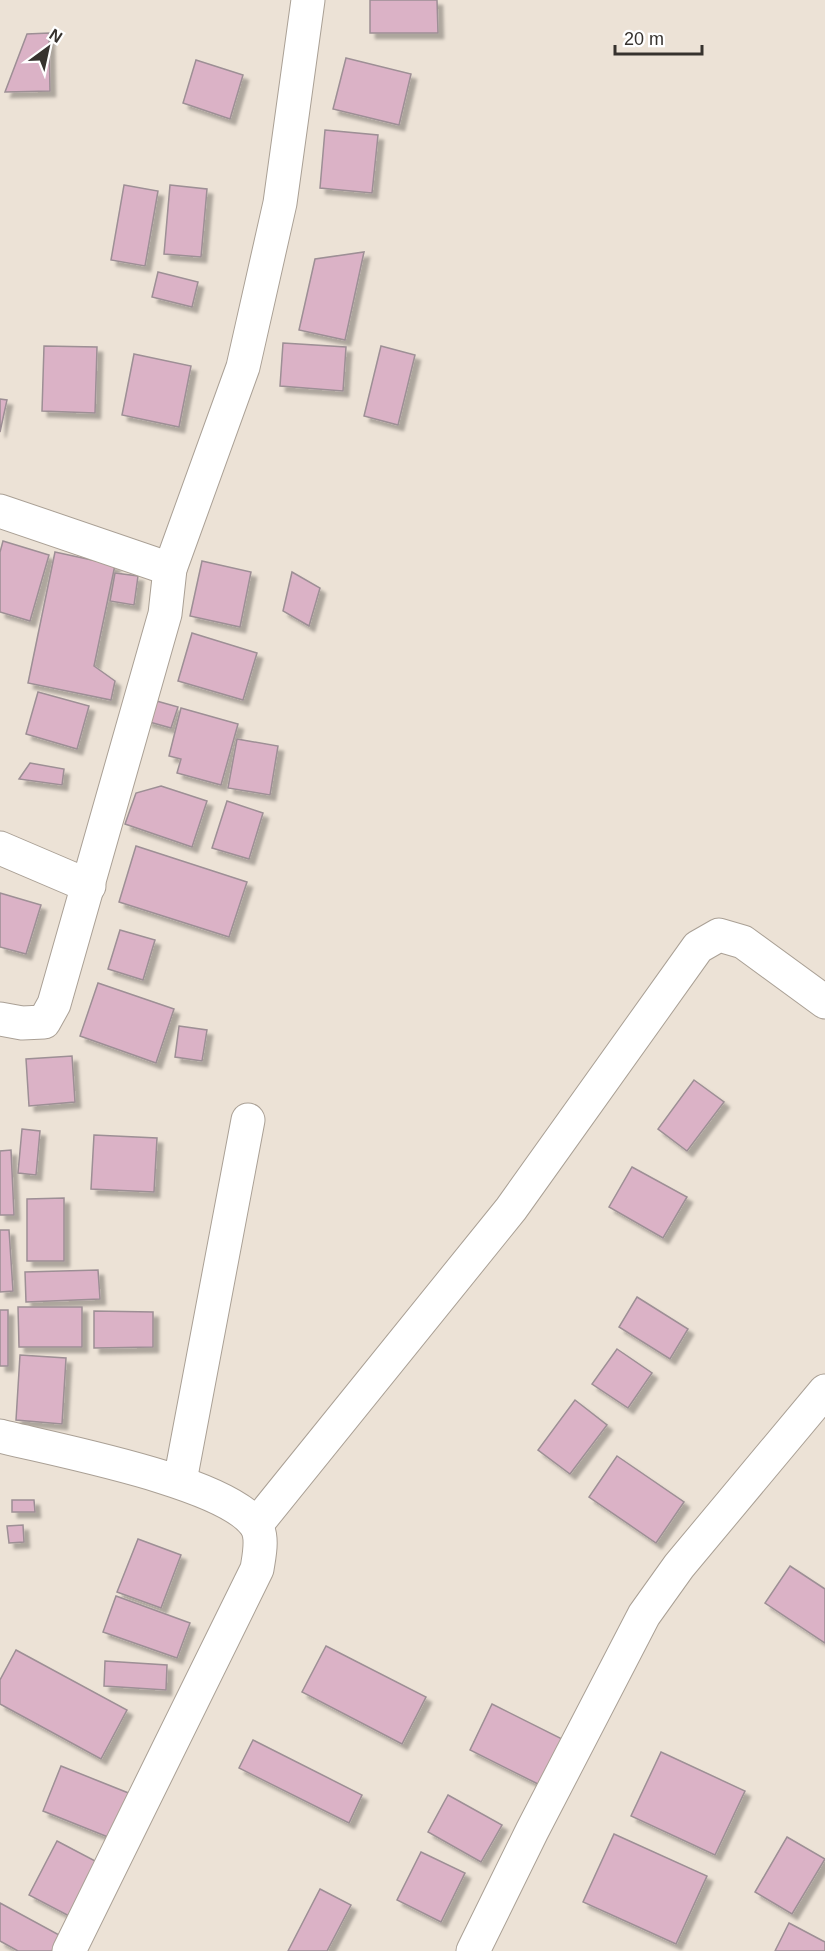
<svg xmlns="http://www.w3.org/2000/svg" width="825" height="1951" viewBox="0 0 825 1951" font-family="Helvetica,sans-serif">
<defs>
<filter id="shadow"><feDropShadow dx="5.5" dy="5.5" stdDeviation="1.5" flood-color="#0004"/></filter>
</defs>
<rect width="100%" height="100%" fill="#ece2d6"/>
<g fill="#dbb2c6" stroke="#9d8f95" stroke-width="1.5" filter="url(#shadow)">
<polygon points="370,0 437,0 438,33 370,33"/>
<polygon points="49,33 50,91 5,92 27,34"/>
<polygon points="346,58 411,74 399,125 333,109"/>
<polygon points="196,60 243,75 230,119 183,103"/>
<polygon points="325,130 378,135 372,193 320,188"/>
<polygon points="124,185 158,191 145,266 111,260"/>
<polygon points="170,185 207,189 201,257 164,254"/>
<polygon points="364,252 345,340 299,330 315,259"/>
<polygon points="158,272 198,282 192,307 152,297"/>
<polygon points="283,343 346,347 343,391 280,386"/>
<polygon points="44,346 97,347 95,413 42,411"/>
<polygon points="381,346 415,355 398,425 364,416"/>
<polygon points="134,354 191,366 179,427 122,415"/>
<polygon points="0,399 7,400 0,432"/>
<polygon points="3,541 49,555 30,621 0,612 0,552"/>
<polygon points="55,552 115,565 94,666 115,681 111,700 28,683"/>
<polygon points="202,561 251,572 240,627 190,616"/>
<polygon points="292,572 320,588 309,626 283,611"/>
<polygon points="115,573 138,576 134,605 110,601"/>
<polygon points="192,633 257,653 243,700 178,681"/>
<polygon points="38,692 89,706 77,749 26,734"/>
<polygon points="153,700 178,707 171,728 146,721"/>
<polygon points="181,708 238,724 221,785 177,773 181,759 169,756"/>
<polygon points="237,739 278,746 270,795 228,788"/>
<polygon points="30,763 64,769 62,785 19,779"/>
<polygon points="161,786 207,801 192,847 125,824 136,793"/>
<polygon points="227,801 263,813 249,859 212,848"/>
<polygon points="136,846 247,882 229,937 119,902"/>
<polygon points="0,893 41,905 26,954 0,947"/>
<polygon points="120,930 155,940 143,980 108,969"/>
<polygon points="98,983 174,1009 156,1063 80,1036"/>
<polygon points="179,1026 207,1030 202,1061 175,1057"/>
<polygon points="72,1056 75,1102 29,1106 26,1059"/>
<polygon points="694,1080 724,1102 687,1151 658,1129"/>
<polygon points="22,1129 40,1131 36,1175 18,1173"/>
<polygon points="94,1135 157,1138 154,1192 91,1189"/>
<polygon points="11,1150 14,1215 0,1215 0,1151"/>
<polygon points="632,1167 687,1197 663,1238 609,1207"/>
<polygon points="64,1198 64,1261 27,1261 27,1199"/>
<polygon points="0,1230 9,1230 13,1291 0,1292"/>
<polygon points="98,1270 100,1299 26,1302 25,1272"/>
<polygon points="637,1297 688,1329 670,1359 619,1327"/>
<polygon points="18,1307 82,1307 82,1347 19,1347"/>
<rect x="0" y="1310" width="8" height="56"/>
<polygon points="94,1311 153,1312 153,1347 94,1348"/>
<polygon points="617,1349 652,1373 628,1408 592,1384"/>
<polygon points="20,1355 66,1358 62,1424 16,1420"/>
<polygon points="575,1400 607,1425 570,1474 538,1450"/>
<polygon points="617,1456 684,1502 656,1543 589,1497"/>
<polygon points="12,1500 34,1500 35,1512 12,1512"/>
<polygon points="23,1525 24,1542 9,1543 7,1526"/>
<polygon points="138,1539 181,1555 161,1608 117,1592"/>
<polygon points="790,1566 825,1589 825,1643 765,1603"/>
<polygon points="116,1596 190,1623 177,1658 103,1632"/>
<polygon points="326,1646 426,1697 402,1744 302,1692"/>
<polygon points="16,1650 127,1710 101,1759 0,1704 0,1680"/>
<polygon points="105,1661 167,1665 166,1690 104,1686"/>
<polygon points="492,1704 574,1745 552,1791 470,1750"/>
<polygon points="253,1740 362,1795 349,1823 239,1768"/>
<polygon points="661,1752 745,1791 715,1855 631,1816"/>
<polygon points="61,1766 131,1794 113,1839 43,1811"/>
<polygon points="448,1795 502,1825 481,1862 428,1832"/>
<polygon points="614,1834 707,1876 676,1944 583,1902"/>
<polygon points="787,1837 825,1859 792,1914 755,1892"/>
<polygon points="57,1841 99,1863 71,1917 29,1895"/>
<polygon points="421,1852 465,1873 441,1922 397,1900"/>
<polygon points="320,1889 351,1905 327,1951 288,1951"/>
<polygon points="0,1903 61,1936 53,1951 18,1951 0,1941"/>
<polygon points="789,1923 825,1942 825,1951 775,1951"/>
</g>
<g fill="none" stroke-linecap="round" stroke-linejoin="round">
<g stroke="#aaa095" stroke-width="35">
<g id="minor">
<polyline points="0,511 170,569"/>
<polyline points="0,848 89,886"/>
<polyline points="0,1019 22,1023 44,1022 54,1004 165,614 170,569 243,367 280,203 308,0"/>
<path d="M0 1436C55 1450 223 1481 255 1524 264 1536 259 1556 257 1569L69 1951"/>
<polyline points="180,1481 248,1120"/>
<polyline points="256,1525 511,1209 698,947 719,935 743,942 825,1002"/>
<polyline points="473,1951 532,1831 644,1615 679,1566 825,1391"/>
</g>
</g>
<use href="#minor" stroke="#fff" stroke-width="33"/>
</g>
<g transform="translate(48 48) rotate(33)" stroke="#ffffff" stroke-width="4.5" paint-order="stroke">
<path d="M0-4.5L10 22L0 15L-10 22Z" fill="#36322e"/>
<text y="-9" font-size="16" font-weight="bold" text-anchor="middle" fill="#36322e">N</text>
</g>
<path d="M615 45v9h87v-9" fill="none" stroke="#36322e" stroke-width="3"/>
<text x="624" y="45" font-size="18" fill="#36322e" stroke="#ffffff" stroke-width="4.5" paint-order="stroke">20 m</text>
</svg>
